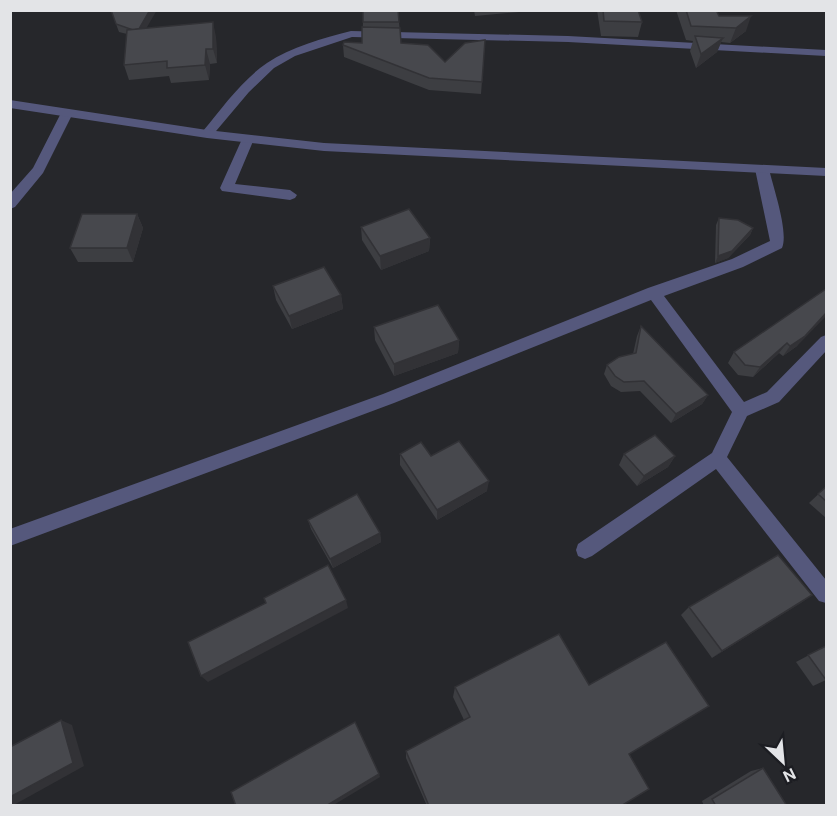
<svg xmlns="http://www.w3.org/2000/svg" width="837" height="816" viewBox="0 0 837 816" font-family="'DM Sans',sans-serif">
<rect width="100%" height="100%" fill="#26272b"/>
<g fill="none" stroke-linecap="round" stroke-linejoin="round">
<g fill="#55587c" fill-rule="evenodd">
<path d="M351 31 568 36 826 50V56L568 42 352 37 295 56 274 68 249 92 211 137H203L201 134 203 131C222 108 242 80 267 63 291 47 323 38 351 31Z"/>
<polygon points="67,109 73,113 43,173 15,207 10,209 10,194 33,168 61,113"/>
<polygon points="248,135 254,139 235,184 290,190 297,195 295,198 290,200 222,191 220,188 242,139"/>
<path d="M762 165 769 169C773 187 789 232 782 248L743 267 664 296 744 402 767 392 821 337 826 335V351L779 402 747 416 727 457 826 580V603L819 601 716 469 592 556 585 559 578 556 576 550 578 544 712 453 732 412 651 300 394 403 10 546V529L383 394 648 288 732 259 770 241 755 169Z"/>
</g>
<polygon fill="#55587c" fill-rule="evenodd" points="10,100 207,130 324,143 826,168 826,176 324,151 207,138 10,108"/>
</g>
<g fill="#3d3e42">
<polygon points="474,10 542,10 475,16"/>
<polygon points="597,10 638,10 642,22 638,37 601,36"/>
<polygon points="676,10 716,10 719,16 746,31 730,43 721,42 717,52 696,68 690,51 693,41 686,40"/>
<polygon points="363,22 399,22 401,43 445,62 485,40 481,94 429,90 344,57 343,45 362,43"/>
<polygon points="116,24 216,37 217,63 210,64 209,80 171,83 169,76 129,80 124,65 127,34 119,32"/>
<polygon points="137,214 143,228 133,262 78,262 70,248"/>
<polygon points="719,218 753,228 750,235 728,258 715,263 716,225"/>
<polygon points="361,227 430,238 429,251 381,270 362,240"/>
<polygon points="273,286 341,295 343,309 292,329 276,300"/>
<polygon points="826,289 797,346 783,356 779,353 753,377 738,375 728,363 734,352"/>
<polygon points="641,326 708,395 702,404 671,423 640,391 621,392 611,386 604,374 607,365 633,354 637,336"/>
<polygon points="374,327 459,340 458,353 394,376 375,340"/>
<polygon points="400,454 487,491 437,520 400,465"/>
<polygon points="624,454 675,456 668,467 637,486 619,465"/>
<polygon points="826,487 826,518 809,503"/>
<polygon points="308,520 380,533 381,542 333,568 311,529"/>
<polygon points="812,595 712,658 681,615 689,607"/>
<polygon points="826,646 826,680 813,686 796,662"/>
<polygon points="455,687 629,754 621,806 427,806 406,758 406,751 464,720 453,697"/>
<polygon points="763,768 787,806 704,806 702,801 751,771"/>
</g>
<g fill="#323236">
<polygon points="150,10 157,10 140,39 138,31"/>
<polygon points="751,16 746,31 730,43 736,28"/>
<polygon points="213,22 216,37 217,63 213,49"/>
<polygon points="723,38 717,52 696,68 701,54"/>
<polygon points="206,49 210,64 209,80 205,65"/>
<polygon points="137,214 143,228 133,262 127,248"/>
<polygon points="753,228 750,235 728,258 715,263 718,256"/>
<polygon points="430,238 429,251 381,270 380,256"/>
<polygon points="341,295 343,309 292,329 289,316"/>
<polygon points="826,313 826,316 797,346 783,356 790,346"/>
<polygon points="459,340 458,353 394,376 394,364"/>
<polygon points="787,343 779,353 753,377 760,367"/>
<polygon points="708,395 702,404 671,423 676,414"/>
<polygon points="675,456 668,467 637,486 644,476"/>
<polygon points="489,481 487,491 437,520 437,510"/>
<polygon points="380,533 381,542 333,568 330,559"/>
<polygon points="812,595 801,603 712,658 722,651"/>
<polygon points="346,600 348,608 208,682 201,676"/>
<polygon points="61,720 72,725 84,766 12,806 10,806 10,797"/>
<polygon points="379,774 380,777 332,806 326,806"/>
</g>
<g fill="#47484d" stroke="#323236" stroke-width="1.5">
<polygon points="111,10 150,10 139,29 133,30 116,24"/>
<polygon points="363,10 398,10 399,22 363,22"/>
<polygon points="603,10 638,10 642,22 604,21"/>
<polygon points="686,10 716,10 719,16 751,16 736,28 691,26"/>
<polygon points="213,22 213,49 206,49 205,65 167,68 167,61 124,65 127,30"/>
<polygon points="362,27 400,28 401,43 428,45 445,62 465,43 485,40 482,82 429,78 343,45 344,42 362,43"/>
<polygon points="695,36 723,38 701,54"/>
<polygon points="409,209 430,238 380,256 361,227"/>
<polygon points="82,214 137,214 127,248 70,248"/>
<polygon points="719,218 738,220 753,228 732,251 718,256"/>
<polygon points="324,267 341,295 289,316 273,286"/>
<polygon points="826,289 826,313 805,336 790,346 787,343 760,367 745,365 734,352"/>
<polygon points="438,305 459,340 394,364 374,327"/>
<polygon points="641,326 708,395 676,414 644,381 624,382 615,376 607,365 619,357 636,353"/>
<polygon points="655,435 675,456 644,476 624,454"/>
<polygon points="459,441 489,481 437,510 400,454 421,442 431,456"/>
<polygon points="826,487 826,501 818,494"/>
<polygon points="357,494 380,533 330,559 308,520"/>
<polygon points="778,555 812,595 722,651 689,607"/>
<polygon points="328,565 346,600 201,676 188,642 266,603 264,598"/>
<polygon points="559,634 589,685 666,642 709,706 629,754 649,789 621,806 429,806 406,751 470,717 455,687"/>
<polygon points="826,646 826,680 808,655"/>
<polygon points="61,720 73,763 10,797 10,747"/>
<polygon points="355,722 379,774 326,806 236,806 231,792"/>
<polygon points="763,768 787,806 716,806 712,799"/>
</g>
<rect width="837" height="816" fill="none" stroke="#e3e4e7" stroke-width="24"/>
<g transform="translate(783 762) rotate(154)" stroke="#1c1d22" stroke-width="4.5" paint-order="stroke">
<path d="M0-4.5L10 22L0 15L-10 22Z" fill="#e3e4e7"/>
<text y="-9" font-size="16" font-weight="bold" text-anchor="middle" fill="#e3e4e7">N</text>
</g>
</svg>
